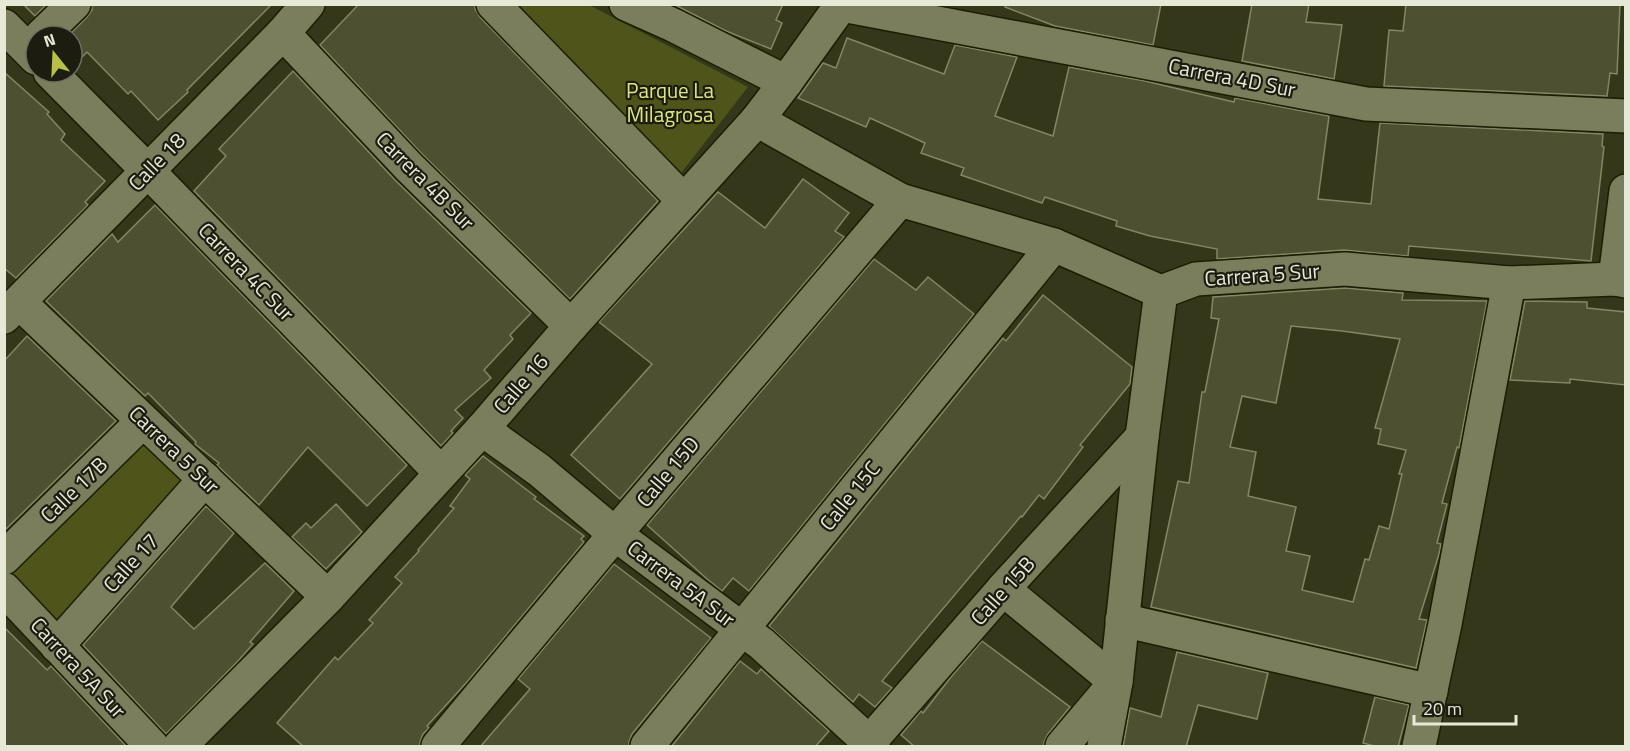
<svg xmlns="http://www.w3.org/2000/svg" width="1630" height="751" viewBox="0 0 1630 751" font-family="'Titillium Web',sans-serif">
<rect width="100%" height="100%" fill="#343719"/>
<g fill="#4f541b">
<polygon points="507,5 589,5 748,87 674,182"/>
<polygon points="144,431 194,481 59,633 5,578"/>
</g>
<g fill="#4d5031" stroke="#838766" stroke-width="1.5" fill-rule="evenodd">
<polygon points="23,4 47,4 35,16"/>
<polygon points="92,4 272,4 187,90 188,92 158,120 131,91 128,94 87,52 81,58 72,50 72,36 68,36 87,17 92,10"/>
<polygon points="359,4 475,4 475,9 480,17 658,201 570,299 422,154 320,45"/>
<polygon points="673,4 783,4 776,20 782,23 771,49 726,31"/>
<polygon points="1005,4 1161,4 1153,45 1055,26 1005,7"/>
<polygon points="1252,4 1309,4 1306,22 1342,25 1334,79 1242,61"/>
<polygon points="1406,4 1620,4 1617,74 1610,73 1607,96 1384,86 1389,30 1403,31"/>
<polygon points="847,38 944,74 955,45 1017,57 995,116 1053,136 1069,67 1145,81 1234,102 1235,98 1329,116 1318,199 1371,204 1380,123 1603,134 1602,146 1604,147 1591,261 1409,246 1408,256 1344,250 1217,259 1217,249 1150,236 1116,226 1117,221 1045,197 1042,203 961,175 964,168 921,153 925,143 870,118 866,127 798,98 823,63 836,68"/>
<polygon points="293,71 395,180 531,313 510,335 513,339 484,370 491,378 455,410 463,418 451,431 453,433 441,446 194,191 226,156 219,149"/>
<polygon points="4,72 49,112 47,114 65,134 61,140 105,181 85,202 88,205 16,278 4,268"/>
<polygon points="803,179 849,213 835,231 844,237 620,499 571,455 652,364 599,322 718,192 765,228"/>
<polygon points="155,205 407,465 367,506 308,447 259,505 219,467 217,465 219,463 195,444 196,442 148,393 145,396 46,301 112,234 118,242"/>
<polygon points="874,259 916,290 928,277 974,314 749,591 733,578 722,591 706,578 647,525"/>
<path d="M1345 288 1403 293 1402 300 1487 301 1459 448 1457 447 1442 503 1447 504 1437 543 1441 544 1439 554 1419 619 1427 620 1416 668 1151 607 1178 481 1189 483 1202 392H1205L1219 319 1211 318 1213 297ZM1291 326 1342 331 1400 339 1375 428 1381 429 1378 444 1406 450 1399 474H1402L1389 529 1379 526 1369 560 1365 559 1353 602 1302 590 1310 556 1286 551 1296 507 1248 496 1256 452 1230 447 1242 396 1276 403Z"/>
<polygon points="1043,295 1132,367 1130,384 1080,445 1083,447 1044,499 1039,495 1022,517 1021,516 882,681 892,688 875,707 859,694 853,702 769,626 1003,338 1006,341"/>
<polygon points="1525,301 1587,302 1587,308 1626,312 1626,385 1570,379 1570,383 1510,380"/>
<polygon points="27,336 116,421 4,531 4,361"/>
<polygon points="483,456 536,497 534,499 584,536 581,539 584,542 467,682 427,726 429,728 423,734 420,742 420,747 304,747 277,723 335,657 338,660 373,623 369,620 402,583 395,577 419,551 418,550 454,508 450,506 470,479 465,475"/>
<polygon points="336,504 362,532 326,569 292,537 306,523 311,528"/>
<polygon points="206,506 234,533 171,607 194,629 265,563 294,591 250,642 253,644 238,661 166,734 83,645"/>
<polygon points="614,564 711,638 632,734 629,742 629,747 480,747 530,689 518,679"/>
<polygon points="4,627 47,670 51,666 127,747 4,747"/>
<polygon points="982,641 1070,707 1048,734 1044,742 1044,747 915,747 901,735 921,711 923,713 951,677"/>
<polygon points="1177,652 1268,673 1257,719 1198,705 1186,747 1123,747 1130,708 1161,717"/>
<polygon points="740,661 757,674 761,669 829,731 815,747 671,747"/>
<polygon points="1375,697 1409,705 1398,747 1378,747 1363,743"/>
</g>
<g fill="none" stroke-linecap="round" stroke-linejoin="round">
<g stroke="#1c1e02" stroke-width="36">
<g id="minor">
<polyline points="493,4 684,201"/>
<polyline points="626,4 673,25 786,82"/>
<polyline points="842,5 1366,104 1626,116"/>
<polyline points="4,26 36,58"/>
<polyline points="283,33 409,167 571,326"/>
<polyline points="41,36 74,4"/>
<polyline points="50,72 148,171 441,473"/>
<polyline points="757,120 900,200 1054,245 1161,292 1196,279 1345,269 1509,283 1615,279 1626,281"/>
<polyline points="1615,279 1626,191"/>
<polyline points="20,303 328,597"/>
<polyline points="4,317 283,33 308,4"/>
<polyline points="482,429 539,470 615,534 762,644 873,746"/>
<polyline points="4,558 143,421"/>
<polyline points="4,589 152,746"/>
<polyline points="1003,589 1116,682 1062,746"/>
<polyline points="1122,620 1431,691"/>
<polyline points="57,646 205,479"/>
<polyline points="180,746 328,597 482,429 571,326 757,120 786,82 842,4"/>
<polyline points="438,746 615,534 900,200"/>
<polyline points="647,746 1054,245"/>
<polyline points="866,746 1003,589 1142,437"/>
<polyline points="1104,746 1116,682 1142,437 1161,292"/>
<polyline points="1419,746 1445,624 1509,283"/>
</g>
</g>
<use href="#minor" stroke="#7a7e5d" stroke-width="33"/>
</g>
<g text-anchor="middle" stroke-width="4.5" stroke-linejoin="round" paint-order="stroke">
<g font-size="21" fill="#e7e9d7" stroke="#1c1d10">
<text transform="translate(1232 78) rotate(11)" y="7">Carrera 4D Sur</text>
<text transform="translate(157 162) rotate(-46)" y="7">Calle 18</text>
<text transform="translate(425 181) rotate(45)" y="7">Carrera 4B Sur</text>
<text transform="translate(246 272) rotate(46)" y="7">Carrera 4C Sur</text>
<text transform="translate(1262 275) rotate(-4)" y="7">Carrera 5 Sur</text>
<text transform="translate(521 384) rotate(-49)" y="7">Calle 16</text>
<text transform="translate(174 450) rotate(44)" y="7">Carrera 5 Sur</text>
<text transform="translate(668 472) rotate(-50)" y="7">Calle 15D</text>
<text transform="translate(74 490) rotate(-44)" y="7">Calle 17B</text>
<text transform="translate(850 496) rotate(-51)" y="7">Calle 15C</text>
<text transform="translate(131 563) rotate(-48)" y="7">Calle 17</text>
<text transform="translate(681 584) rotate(37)" y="7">Carrera 5A Sur</text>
<text transform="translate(1003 591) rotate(-48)" y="7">Calle 15B</text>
<text transform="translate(78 668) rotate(47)" y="7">Carrera 5A Sur</text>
</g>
<g font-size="21" fill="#dce67f" stroke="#1c1d10">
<text x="670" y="98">Parque La<tspan x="670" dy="24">Milagrosa</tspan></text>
</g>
</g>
<rect width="1630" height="751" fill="none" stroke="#e7e9d7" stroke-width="12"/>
<g transform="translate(54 54) rotate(342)"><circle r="28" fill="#1c1d10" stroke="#6d6f60" stroke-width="1.5"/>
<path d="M0-4.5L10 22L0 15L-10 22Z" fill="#b7c148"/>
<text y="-9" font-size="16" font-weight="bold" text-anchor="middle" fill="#e7e9d7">N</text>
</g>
<path d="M1414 715v9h102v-9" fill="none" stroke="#e7e9d7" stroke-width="3"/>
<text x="1423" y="715" font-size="18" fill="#e7e9d7" stroke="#1c1d10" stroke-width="4.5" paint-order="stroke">20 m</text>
</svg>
